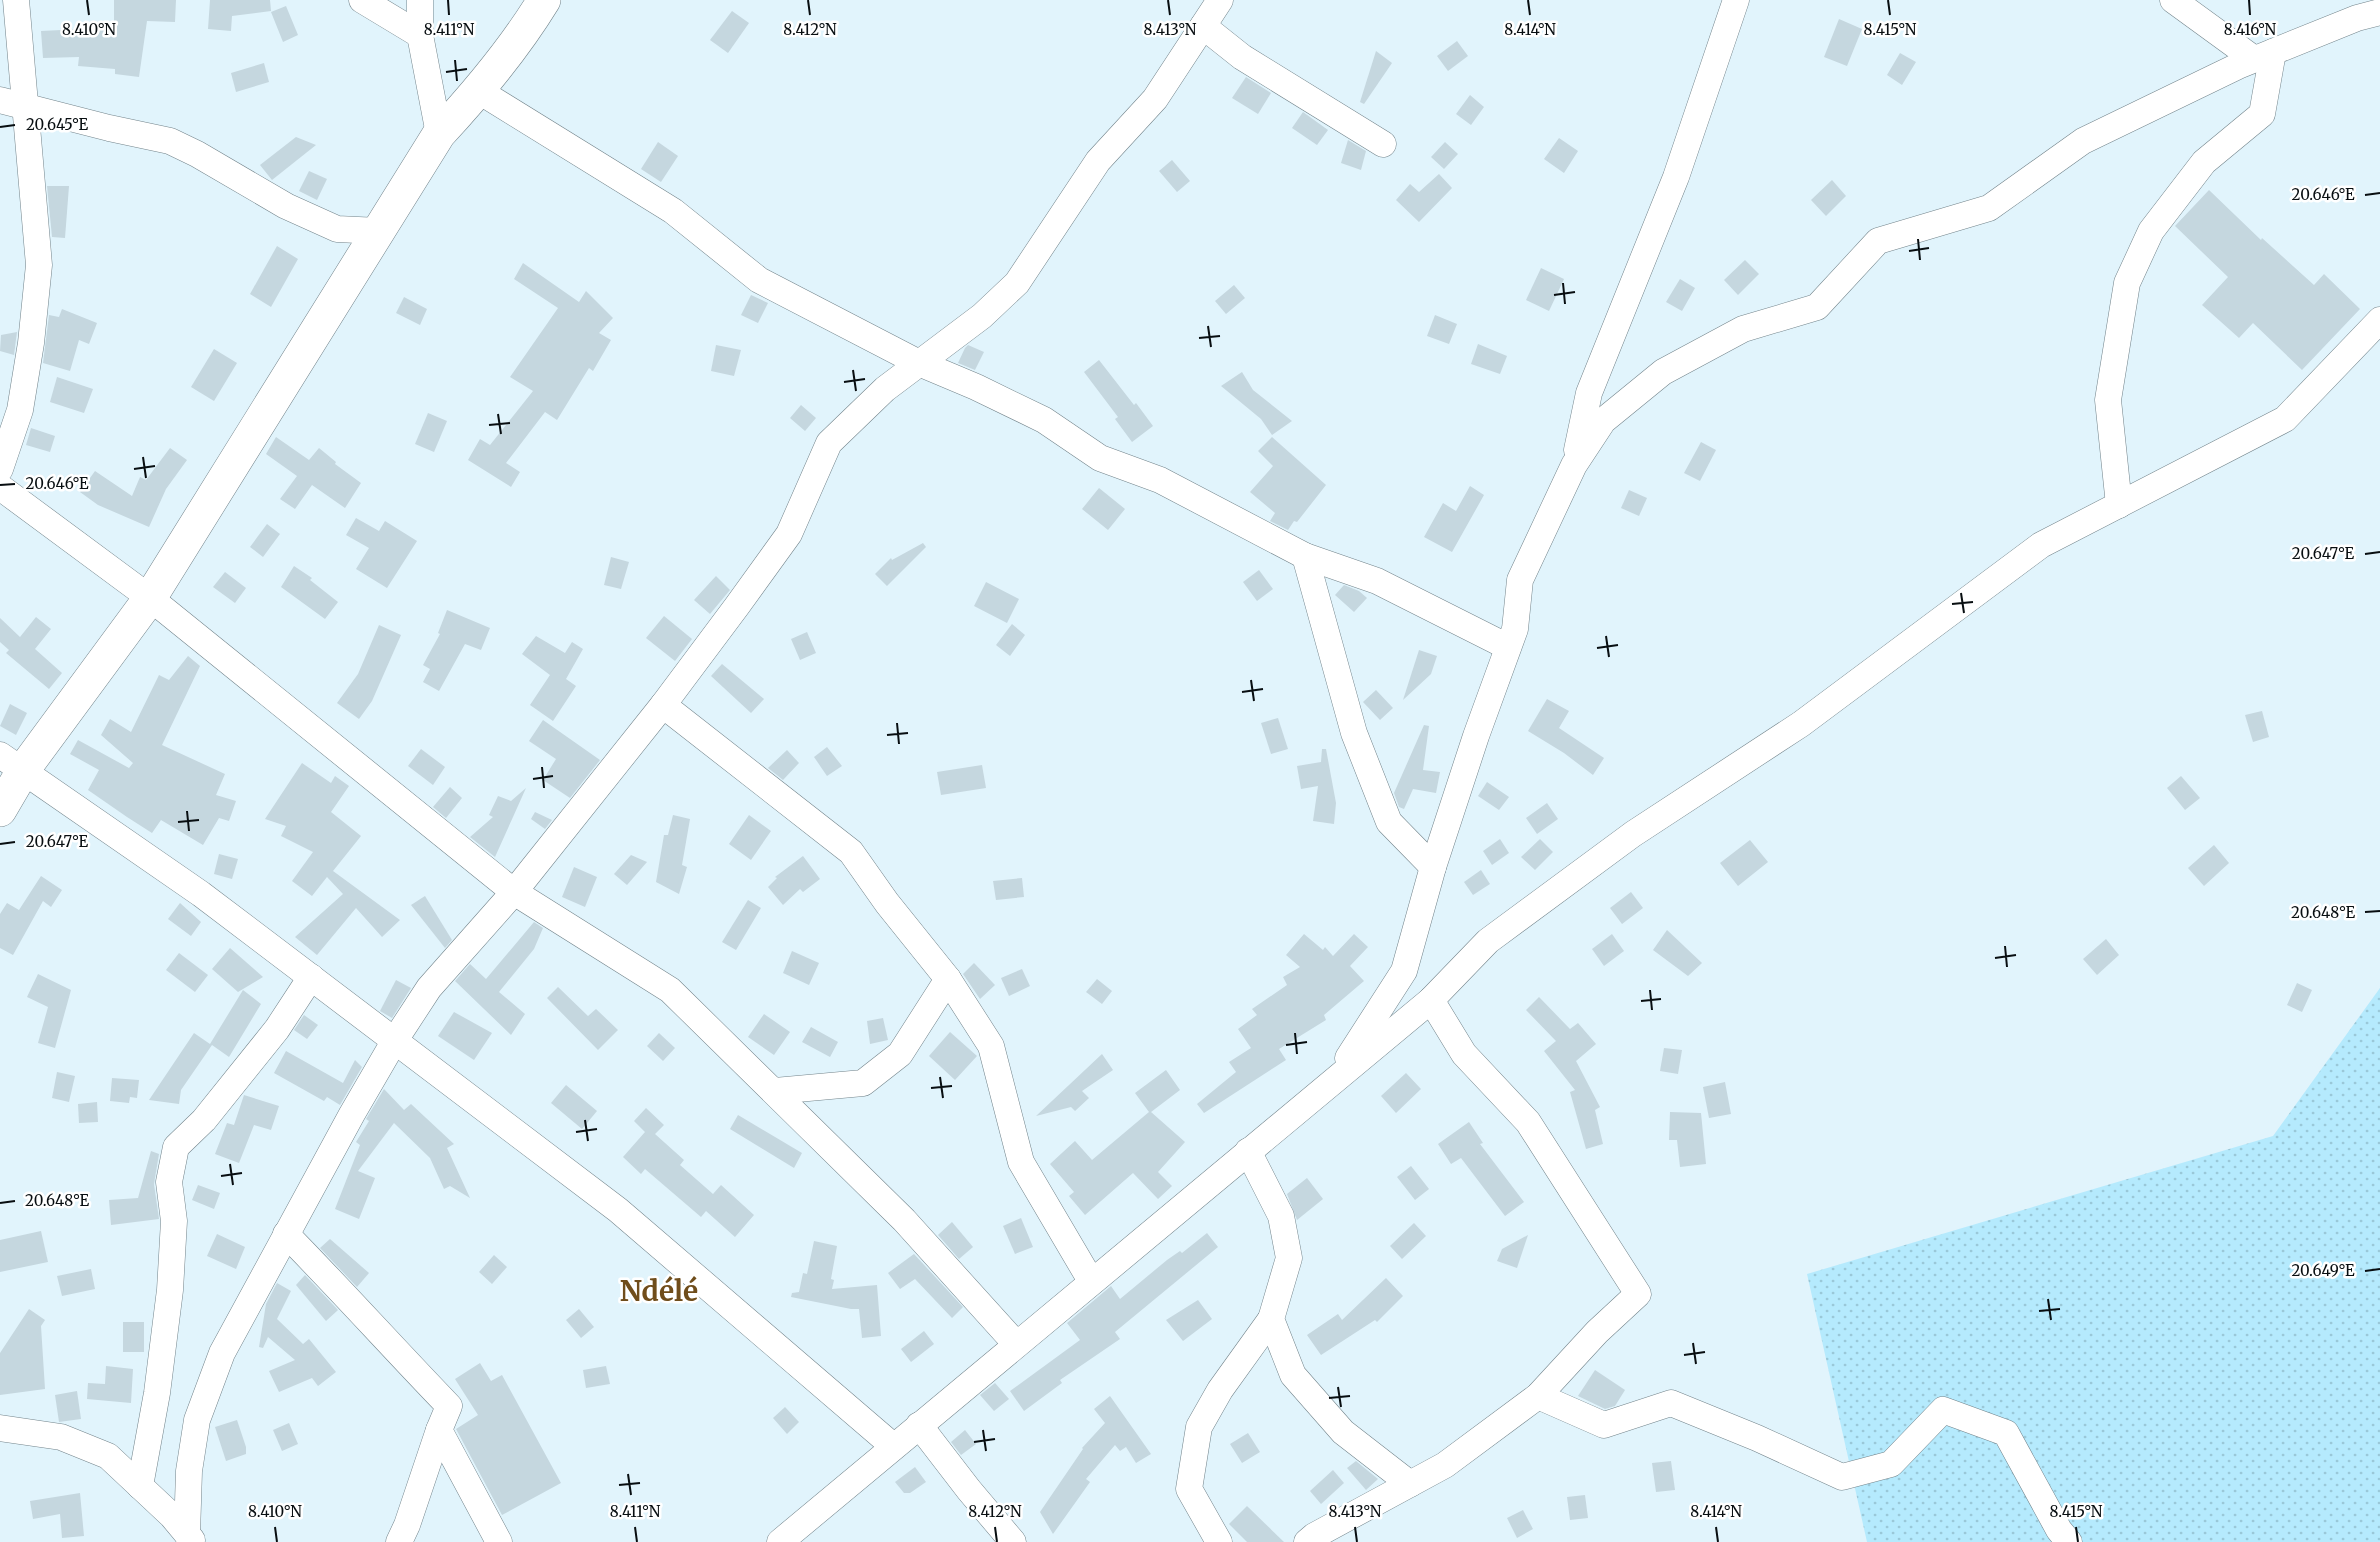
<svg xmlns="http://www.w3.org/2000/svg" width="2380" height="1542" viewBox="0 0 2380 1542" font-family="Merriweather,serif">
<defs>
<pattern id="grass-dots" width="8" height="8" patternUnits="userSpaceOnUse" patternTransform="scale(1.5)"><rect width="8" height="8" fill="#b5eafd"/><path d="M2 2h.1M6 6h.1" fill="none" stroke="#9ac8d8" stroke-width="1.8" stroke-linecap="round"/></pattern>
</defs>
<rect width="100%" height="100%" fill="#e1f4fc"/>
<polygon fill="url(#grass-dots)" points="2380,988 2380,1542 1867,1542 1807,1274 2273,1136"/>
<g fill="#c5d7df">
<polygon points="114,0 176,0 175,22 147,21 139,77 115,74 115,69 78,66 79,57 43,58 41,31 81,29 82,23 114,26"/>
<polygon points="210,0 270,0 271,11 232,16 231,31 208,29"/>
<polygon points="286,6 298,35 283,42 271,12"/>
<polygon points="732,11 749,23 728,53 710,40"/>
<polygon points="1839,19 1862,29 1847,66 1824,57"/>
<polygon points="1457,41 1468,56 1448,71 1437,56"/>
<polygon points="1376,51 1392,63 1364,104 1360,102"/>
<polygon points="1900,53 1916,62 1902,85 1887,75"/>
<polygon points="264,63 269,82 236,92 231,73"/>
<polygon points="1246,77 1271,93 1258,114 1232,98"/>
<polygon points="1470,95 1484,107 1471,125 1456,114"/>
<polygon points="1303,112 1328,130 1317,145 1292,128"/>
<polygon points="296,137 316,145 272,180 260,165"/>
<polygon points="1559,138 1578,151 1564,173 1544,159"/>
<polygon points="1348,140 1366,151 1361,170 1341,163"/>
<polygon points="658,142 678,156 661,182 641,169"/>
<polygon points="1445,142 1458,154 1444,169 1431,157"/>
<polygon points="1172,160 1190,181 1177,192 1159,171"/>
<polygon points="309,171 327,179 317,200 299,191"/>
<polygon points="1439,174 1452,188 1419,222 1396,200 1410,184 1419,192"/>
<polygon points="1832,180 1846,196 1826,216 1811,200"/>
<polygon points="47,186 69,186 65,238 52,237"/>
<polygon points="2209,190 2261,240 2262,238 2314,285 2324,274 2360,309 2302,370 2253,323 2239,338 2202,305 2228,277 2175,226"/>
<polygon points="277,246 298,259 271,307 250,294"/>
<polygon points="1745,260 1759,274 1738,295 1724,280"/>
<polygon points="523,263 579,302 586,291 613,318 599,333 611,340 593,371 589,368 557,420 545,412 506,463 520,472 511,487 468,460 480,439 490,445 533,391 510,377 558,308 514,279"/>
<polygon points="1541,268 1564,279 1549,311 1526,300"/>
<polygon points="1680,279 1695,288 1682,311 1666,302"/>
<polygon points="1234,285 1245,298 1226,314 1215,301"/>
<polygon points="751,295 768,303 758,323 741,315"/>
<polygon points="404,297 427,309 420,325 396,313"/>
<polygon points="62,309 97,323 89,344 79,340 70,371 43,363 49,315 59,317"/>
<polygon points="1435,315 1457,324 1449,344 1427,336"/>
<polygon points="17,332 14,355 0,351 1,335"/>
<polygon points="1478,344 1507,356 1500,374 1471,364"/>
<polygon points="716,345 741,350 734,376 711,371"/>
<polygon points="968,345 984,352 975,370 958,363 965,348"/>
<polygon points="214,349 237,363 214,401 191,387"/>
<polygon points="1099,360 1134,405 1136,403 1153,426 1132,442 1115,419 1118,417 1084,372"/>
<polygon points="1242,372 1253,390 1292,421 1272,435 1261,419 1221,386"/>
<polygon points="57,377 93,389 84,413 50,402"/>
<polygon points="801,405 816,418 805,431 790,418"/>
<polygon points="428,413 447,421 434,452 415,444"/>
<polygon points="31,428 55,436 50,452 26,445"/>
<polygon points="276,437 309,460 319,448 336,462 335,464 361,483 345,508 312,485 295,509 280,499 297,476 266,454"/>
<polygon points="1272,437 1326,485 1297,522 1294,521 1288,530 1270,521 1275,513 1250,492 1273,466 1258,451"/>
<polygon points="1701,442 1716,450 1700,481 1684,473"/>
<polygon points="170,448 187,460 166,489 149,527 98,505 80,492 95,471 132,496 140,477 146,480"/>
<polygon points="1470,486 1484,495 1452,552 1424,537 1443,503 1456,511"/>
<polygon points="1099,488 1125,509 1108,530 1082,509"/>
<polygon points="1629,490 1647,498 1639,516 1621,508"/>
<polygon points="356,518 379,531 385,521 417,541 387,588 356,569 369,548 346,535"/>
<polygon points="267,524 280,534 263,557 250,547"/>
<polygon points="923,543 926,547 887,586 875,574 891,558 892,560"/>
<polygon points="611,557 629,562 621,589 604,585"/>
<polygon points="294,566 312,578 310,580 338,602 325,619 281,587"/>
<polygon points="1259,570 1273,589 1257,601 1243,582"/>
<polygon points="225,572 246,588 235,603 213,587"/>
<polygon points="716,576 730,590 710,614 694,600"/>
<polygon points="986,582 1019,599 1007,623 974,606"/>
<polygon points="1344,585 1359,591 1367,598 1354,612 1335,595"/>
<polygon points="447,610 490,628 481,650 465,644 439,691 423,682 430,669 423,665 440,634 438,633"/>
<polygon points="664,616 692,639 675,661 646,638"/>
<polygon points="36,617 51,629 35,649 62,673 49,689 6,653 9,650 0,642 0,618 20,637"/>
<polygon points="1012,624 1025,635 1010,656 996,645"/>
<polygon points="379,625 401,635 372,701 359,719 337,703 358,674"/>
<polygon points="807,632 816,653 800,660 791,639"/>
<polygon points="536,636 565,653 572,642 583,649 566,679 576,686 553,721 530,705 550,675 522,654"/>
<polygon points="1419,650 1437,656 1431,674 1403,700"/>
<polygon points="188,656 200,666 162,745 225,774 216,795 236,801 229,821 219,818 203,845 161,820 152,833 127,817 88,790 99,770 70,754 78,740 129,768 133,763 101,735 110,719 131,732 159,675 169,680"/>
<polygon points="722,664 764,699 751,713 711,676"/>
<polygon points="1376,690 1393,708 1380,720 1363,702"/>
<polygon points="1547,699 1569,711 1559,728 1604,758 1593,775 1564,753 1528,731"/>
<polygon points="10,704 27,713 16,735 0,726"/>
<polygon points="2262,711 2269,737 2253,742 2245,715"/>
<polygon points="1278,718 1288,749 1271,754 1261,723"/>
<polygon points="543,720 600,760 570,798 543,780 556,759 529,741"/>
<polygon points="1424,725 1429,726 1423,770 1440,772 1436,793 1413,789 1404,809 1399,807 1394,793"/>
<polygon points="827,747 842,766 827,776 814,757"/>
<polygon points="421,749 445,767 433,785 408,766"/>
<polygon points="1322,749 1326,749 1336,803 1334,824 1313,821 1318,786 1301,789 1297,766 1321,762"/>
<polygon points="787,750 799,763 783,780 768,768"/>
<polygon points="302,763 331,783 335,776 349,786 331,812 361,836 333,871 400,920 382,937 356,908 317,955 295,937 343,894 327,877 312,896 292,881 313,852 281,836 286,826 265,819"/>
<polygon points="982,765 986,788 941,795 937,772"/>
<polygon points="2181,776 2200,798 2185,810 2167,788"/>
<polygon points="1487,782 1509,797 1499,810 1478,796"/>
<polygon points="450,787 462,798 446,818 433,807"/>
<polygon points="526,788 513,817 495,857 470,837 493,817 489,815 498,796 511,801"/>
<polygon points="1547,803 1558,819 1537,834 1526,818"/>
<polygon points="535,812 552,820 545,829 531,819"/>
<polygon points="673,815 690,819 682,865 687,867 679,894 656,882 664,835 668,835"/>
<polygon points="749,815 771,831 751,860 729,844"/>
<polygon points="1500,839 1509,853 1492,865 1483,851"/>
<polygon points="1540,839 1553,852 1535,870 1521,857"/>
<polygon points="1750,840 1768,862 1738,886 1720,863"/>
<polygon points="2214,845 2229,863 2204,886 2188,868"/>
<polygon points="219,854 238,859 232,879 214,874"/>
<polygon points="631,855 647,862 627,885 614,874"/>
<polygon points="803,856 820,879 803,892 800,889 783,905 768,887 777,878 775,877"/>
<polygon points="574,867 597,877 585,907 562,897"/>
<polygon points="1481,870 1490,884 1473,895 1464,882"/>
<polygon points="41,876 62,890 51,907 43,901 13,955 0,948 0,914 7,903 19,910"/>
<polygon points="1022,878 1024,897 996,900 993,881"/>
<polygon points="1631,892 1643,908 1622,924 1610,908"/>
<polygon points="425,896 452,940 445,948 411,905"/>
<polygon points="748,900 761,908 736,950 722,942"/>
<polygon points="180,903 201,922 191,936 168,919"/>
<polygon points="534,922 543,928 534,949 499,992 525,1014 511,1035 455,981 470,964 486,979"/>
<polygon points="1667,930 1702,963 1688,976 1653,950"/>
<polygon points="1304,934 1323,950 1325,947 1333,956 1354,934 1368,947 1350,966 1364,981 1324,1015 1326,1020 1279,1049 1286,1060 1204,1113 1197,1104 1236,1072 1229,1062 1251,1048 1238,1029 1257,1015 1252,1009 1287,985 1283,977 1300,967 1286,955"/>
<polygon points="1612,934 1624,951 1604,966 1592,949"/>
<polygon points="2106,939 2119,955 2097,975 2083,959"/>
<polygon points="230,948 263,977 238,992 212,969"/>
<polygon points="792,951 819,963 809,985 783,973"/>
<polygon points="179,953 208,975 195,992 166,970"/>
<polygon points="974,963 995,985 980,999 963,974"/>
<polygon points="1022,969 1030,986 1009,996 1001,978"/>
<polygon points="38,974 71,990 55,1048 38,1043 48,1007 27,997"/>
<polygon points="1097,979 1112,991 1102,1004 1086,992"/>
<polygon points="396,980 411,988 392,1018 380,1011"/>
<polygon points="2297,983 2312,990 2302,1012 2287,1005"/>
<polygon points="558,987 588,1016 596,1009 618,1030 598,1050 547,998"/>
<polygon points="243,990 261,1004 229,1057 212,1045 181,1090 179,1104 149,1100 194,1033 210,1044"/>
<polygon points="1539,997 1570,1029 1578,1023 1596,1044 1576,1061 1600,1107 1595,1110 1603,1144 1586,1149 1570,1092 1575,1090 1544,1051 1556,1041 1526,1010"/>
<polygon points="454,1012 492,1033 474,1060 438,1036"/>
<polygon points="764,1014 790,1032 774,1055 748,1037"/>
<polygon points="304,1015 318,1025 307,1039 294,1030"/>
<polygon points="883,1018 888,1040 870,1044 867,1021"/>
<polygon points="811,1027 838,1042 830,1057 802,1042"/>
<polygon points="950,1032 977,1056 955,1080 929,1056"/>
<polygon points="659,1033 675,1048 663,1061 647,1046"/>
<polygon points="1664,1048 1682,1050 1678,1074 1660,1071"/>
<polygon points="286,1051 343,1083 355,1060 362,1067 340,1105 327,1097 324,1101 274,1073"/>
<polygon points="1102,1054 1113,1070 1082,1091 1089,1098 1075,1111 1071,1107 1036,1116"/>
<polygon points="1166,1070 1180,1090 1151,1112 1185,1142 1158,1172 1172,1186 1158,1199 1133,1173 1085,1215 1069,1196 1074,1192 1050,1164 1075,1141 1092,1160 1149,1112 1135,1093"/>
<polygon points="57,1072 75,1076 69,1102 52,1098"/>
<polygon points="1406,1073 1421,1089 1396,1113 1381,1096"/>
<polygon points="112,1078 139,1080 137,1098 130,1097 129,1103 110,1101"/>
<polygon points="1725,1082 1731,1114 1709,1118 1703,1087"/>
<polygon points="566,1085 597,1111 582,1129 551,1103"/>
<polygon points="384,1089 404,1110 411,1104 454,1144 447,1148 470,1198 450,1186 444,1189 430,1158 394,1123 358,1171 375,1178 359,1219 335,1209 360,1145 356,1142 369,1121 366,1119"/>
<polygon points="244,1095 279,1106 271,1130 254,1125 239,1163 215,1154 227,1123 234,1125"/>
<polygon points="97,1102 98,1122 79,1123 78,1104"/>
<polygon points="646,1108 664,1125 655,1134 684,1160 680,1165 713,1194 721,1185 754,1215 735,1237 706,1211 701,1217 645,1169 641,1174 623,1157 645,1132 634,1121"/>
<polygon points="1670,1112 1701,1113 1706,1164 1680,1167 1677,1140 1669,1140"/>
<polygon points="738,1115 802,1153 794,1168 730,1129"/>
<polygon points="1469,1122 1483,1143 1480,1144 1524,1202 1505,1216 1461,1158 1451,1164 1438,1144"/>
<polygon points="151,1151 159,1154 154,1184 159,1219 111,1225 109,1200 138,1198"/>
<polygon points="1411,1166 1429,1189 1415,1200 1397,1177"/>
<polygon points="1307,1178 1323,1199 1297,1220 1287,1194"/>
<polygon points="198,1185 220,1193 214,1209 192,1200"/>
<polygon points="1021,1218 1033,1247 1015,1254 1003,1226"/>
<polygon points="952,1222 973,1247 959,1259 938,1235"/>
<polygon points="1414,1223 1426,1236 1402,1259 1390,1246"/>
<polygon points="41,1231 48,1262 0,1272 0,1240"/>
<polygon points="1207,1233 1218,1247 1115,1332 1120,1339 1060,1380 1062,1383 1024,1411 1010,1391 1080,1340 1067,1323 1111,1286 1120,1299 1167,1260 1180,1251 1182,1253"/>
<polygon points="217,1234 245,1247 236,1269 207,1256"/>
<polygon points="1528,1235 1517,1268 1497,1261 1502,1249"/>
<polygon points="330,1239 369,1273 357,1287 320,1248"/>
<polygon points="814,1241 837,1246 831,1279 834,1280 832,1289 877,1285 881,1336 862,1338 859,1309 851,1309 791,1297 792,1293 799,1292 803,1273 807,1274"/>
<polygon points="914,1254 963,1307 952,1318 915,1279 900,1289 888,1273"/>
<polygon points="494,1255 507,1267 492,1284 479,1272"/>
<polygon points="91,1269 95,1289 62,1296 57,1276"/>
<polygon points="305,1275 338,1310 326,1321 296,1285"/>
<polygon points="1386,1278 1403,1296 1377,1322 1375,1320 1321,1355 1307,1335 1338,1314 1342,1320"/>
<polygon points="277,1283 291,1291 277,1319 303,1344 309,1339 336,1372 318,1386 312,1378 279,1392 269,1371 295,1360 268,1337 263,1348 259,1347 266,1304"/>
<polygon points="1198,1300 1212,1319 1183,1341 1166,1320"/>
<polygon points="29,1309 45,1320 41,1326 45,1389 0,1395 0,1353"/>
<polygon points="579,1309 594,1327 581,1338 566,1320"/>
<rect x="123" y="1322" width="21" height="30"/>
<polygon points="924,1331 934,1344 911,1362 901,1349"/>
<polygon points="480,1363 491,1381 502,1375 561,1483 502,1515 456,1429 478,1415 455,1379"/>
<polygon points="106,1366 133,1369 131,1403 87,1399 88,1383 105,1384"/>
<polygon points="606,1366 610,1384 586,1388 583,1370"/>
<polygon points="1595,1370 1625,1390 1615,1406 1605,1409 1578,1396"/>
<polygon points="995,1383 1009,1399 994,1411 980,1395"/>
<polygon points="77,1391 81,1419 59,1422 55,1395"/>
<polygon points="1110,1396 1151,1454 1136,1463 1126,1447 1120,1451 1115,1445 1086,1479 1090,1482 1053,1534 1040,1512 1083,1449 1082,1448 1105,1423 1094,1409"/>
<polygon points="785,1407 799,1422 787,1434 773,1418"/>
<polygon points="237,1420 246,1447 246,1454 226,1461 215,1427"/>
<polygon points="289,1423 298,1444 282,1451 273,1430"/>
<polygon points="965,1430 976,1444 961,1455 951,1442"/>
<polygon points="1248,1433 1260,1452 1242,1463 1230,1444"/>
<polygon points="1356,1461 1378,1479 1366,1490 1347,1468"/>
<polygon points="1671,1461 1675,1490 1656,1492 1652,1463"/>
<polygon points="915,1467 926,1482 910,1493 904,1493 895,1482"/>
<polygon points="1333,1470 1344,1483 1321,1504 1310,1491"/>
<polygon points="80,1493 84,1536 62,1538 60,1514 33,1519 30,1501"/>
<polygon points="1585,1495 1588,1518 1570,1520 1567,1497"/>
<polygon points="1247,1506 1284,1542 1247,1542 1229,1524"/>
<polygon points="1523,1510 1533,1529 1517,1538 1507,1518"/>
</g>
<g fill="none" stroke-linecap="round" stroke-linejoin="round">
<g stroke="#73848b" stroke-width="27">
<g id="street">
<polyline points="362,0 420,35"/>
<polyline points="420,0 420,35 439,134"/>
<polyline points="2173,0 2254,59"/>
<polyline points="1203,26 1242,57 1383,144"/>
<polyline points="479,91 673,211 759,280 919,363 976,387 1044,420 1100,458 1160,480 1305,556 1377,581 1508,647"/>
<polyline points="0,100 109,128 170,141 197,154 286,206 337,229 379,231"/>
<polyline points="1577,450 1589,393 1676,177 1736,0"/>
<polyline points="0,469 20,410 31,343 39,265 16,0"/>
<polyline points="0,487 150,598 514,892 670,990 904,1220 1016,1344"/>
<polyline points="2119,505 2108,400 2127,283 2151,231 2204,162 2262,114 2273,52"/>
<polyline points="1305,556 1354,733 1389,822 1433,867"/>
<polyline points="663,705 851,852 887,903 948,979 991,1046 1021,1162 1091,1281"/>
<polyline points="0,755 201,894 618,1210 893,1446"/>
<polyline points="1348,1058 1404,971 1433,867 1476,736 1515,629 1520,580 1574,465 1603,421 1663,372 1743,329 1817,307 1878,241 1989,208 2083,141 2238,66 2357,18 2380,12"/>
<polyline points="775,1091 863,1083 900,1054 948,979"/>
<polyline points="1248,1151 1281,1216 1289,1258 1271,1319 1293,1375 1343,1432 1410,1484"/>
<path d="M286 1234C341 1290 394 1349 449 1406L439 1430 499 1542"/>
<polyline points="1538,1396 1604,1425 1671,1403 1757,1438 1842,1477 1891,1464 1943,1410 2006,1433 2059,1530 2069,1542"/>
<polyline points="919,1425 969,1490 1013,1542"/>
<polyline points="0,1428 61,1437 108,1456 172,1516 192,1540"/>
<polyline points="140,1486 157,1393 170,1290 174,1221 169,1182 176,1147 204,1120 277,1029 311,977"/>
<polyline points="187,1534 189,1471 197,1420 222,1353 352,1114 395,1040 429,988 514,892 663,705 737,606 789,534 829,443 885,389 982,316 1017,283 1098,161 1155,99 1220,0"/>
<polyline points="399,1542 407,1525 439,1430"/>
<polyline points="780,1542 1431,1000 1488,941 1633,834 1801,724 2041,545 2285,419 2380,320"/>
<polyline points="1219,1542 1189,1489 1199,1427 1220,1390 1271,1319"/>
<polyline points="1307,1542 1314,1536 1445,1465 1538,1396 1597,1332 1638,1294 1528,1122 1464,1054 1431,1000"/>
</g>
</g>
<g stroke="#73848b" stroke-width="34">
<path id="secondary" d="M0 810 24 769 150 598 439 134C478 92 514 49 544 0"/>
</g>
<use href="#street" stroke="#fff" stroke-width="26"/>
<use href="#secondary" stroke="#fff" stroke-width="33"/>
</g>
<path fill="none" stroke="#080e11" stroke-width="2" d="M87 0 89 15M448 0 449 15M808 0 810 15M1168 0 1170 15M1528 0 1530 15M1888 0 1890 15M2249 0 2250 15M455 60 457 81M446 72 467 69M0 127 15 125M2365 195 2380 193M1918 239 1920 260M1909 251 1929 248M1563 283 1565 304M1554 295 1575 292M1208 326 1211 347M1199 338 1220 336M853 370 856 391M844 382 865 379M498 414 501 434M489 425 510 423M143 457 146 478M134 469 155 466M0 485 15 484M2365 554 2380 552M1961 593 1964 613M1952 604 1973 602M1606 636 1609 657M1597 648 1618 645M1251 680 1254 701M1242 692 1263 689M897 723 899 744M887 735 908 733M542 767 544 788M533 779 553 776M187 811 189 831M178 822 199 820M0 844 15 842M2365 912 2380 911M2005 946 2007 967M1995 958 2016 955M1650 990 1652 1010M1641 1001 1661 999M1295 1033 1297 1054M1286 1045 1307 1042M940 1077 943 1098M931 1088 952 1086M585 1120 588 1141M576 1132 597 1129M230 1164 233 1185M221 1176 242 1173M0 1203 15 1201M2365 1271 2380 1269M2048 1299 2051 1320M2039 1311 2060 1309M1693 1343 1696 1364M1684 1355 1705 1352M1338 1387 1341 1407M1329 1398 1350 1396M983 1430 986 1451M974 1442 995 1439M628 1474 631 1495M619 1485 640 1483M275 1527 277 1542M635 1527 637 1542M995 1527 997 1542M1355 1527 1357 1542M1716 1527 1718 1542M2076 1527 2078 1542"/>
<g text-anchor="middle" stroke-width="5" stroke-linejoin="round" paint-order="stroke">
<g font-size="28" font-weight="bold" fill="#6f4d1b" stroke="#fff">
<text x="659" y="1301">Ndélé</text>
</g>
</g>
<g font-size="15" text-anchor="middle" fill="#080e11" stroke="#fff" stroke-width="5" stroke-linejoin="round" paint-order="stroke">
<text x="89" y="35">8.410°N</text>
<text x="449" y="35">8.411°N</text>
<text x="810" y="35">8.412°N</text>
<text x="1170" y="35">8.413°N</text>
<text x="1530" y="35">8.414°N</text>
<text x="1890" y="35">8.415°N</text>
<text x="2250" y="35">8.416°N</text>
<text x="57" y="130">20.645°E</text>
<text x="2323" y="200">20.646°E</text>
<text x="57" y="489">20.646°E</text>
<text x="2323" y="559">20.647°E</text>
<text x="57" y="847">20.647°E</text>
<text x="2323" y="918">20.648°E</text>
<text x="57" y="1206">20.648°E</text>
<text x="2323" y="1276">20.649°E</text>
<text x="275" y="1517">8.410°N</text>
<text x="635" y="1517">8.411°N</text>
<text x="995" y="1517">8.412°N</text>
<text x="1355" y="1517">8.413°N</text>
<text x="1716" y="1517">8.414°N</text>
<text x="2076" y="1517">8.415°N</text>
</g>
</svg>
